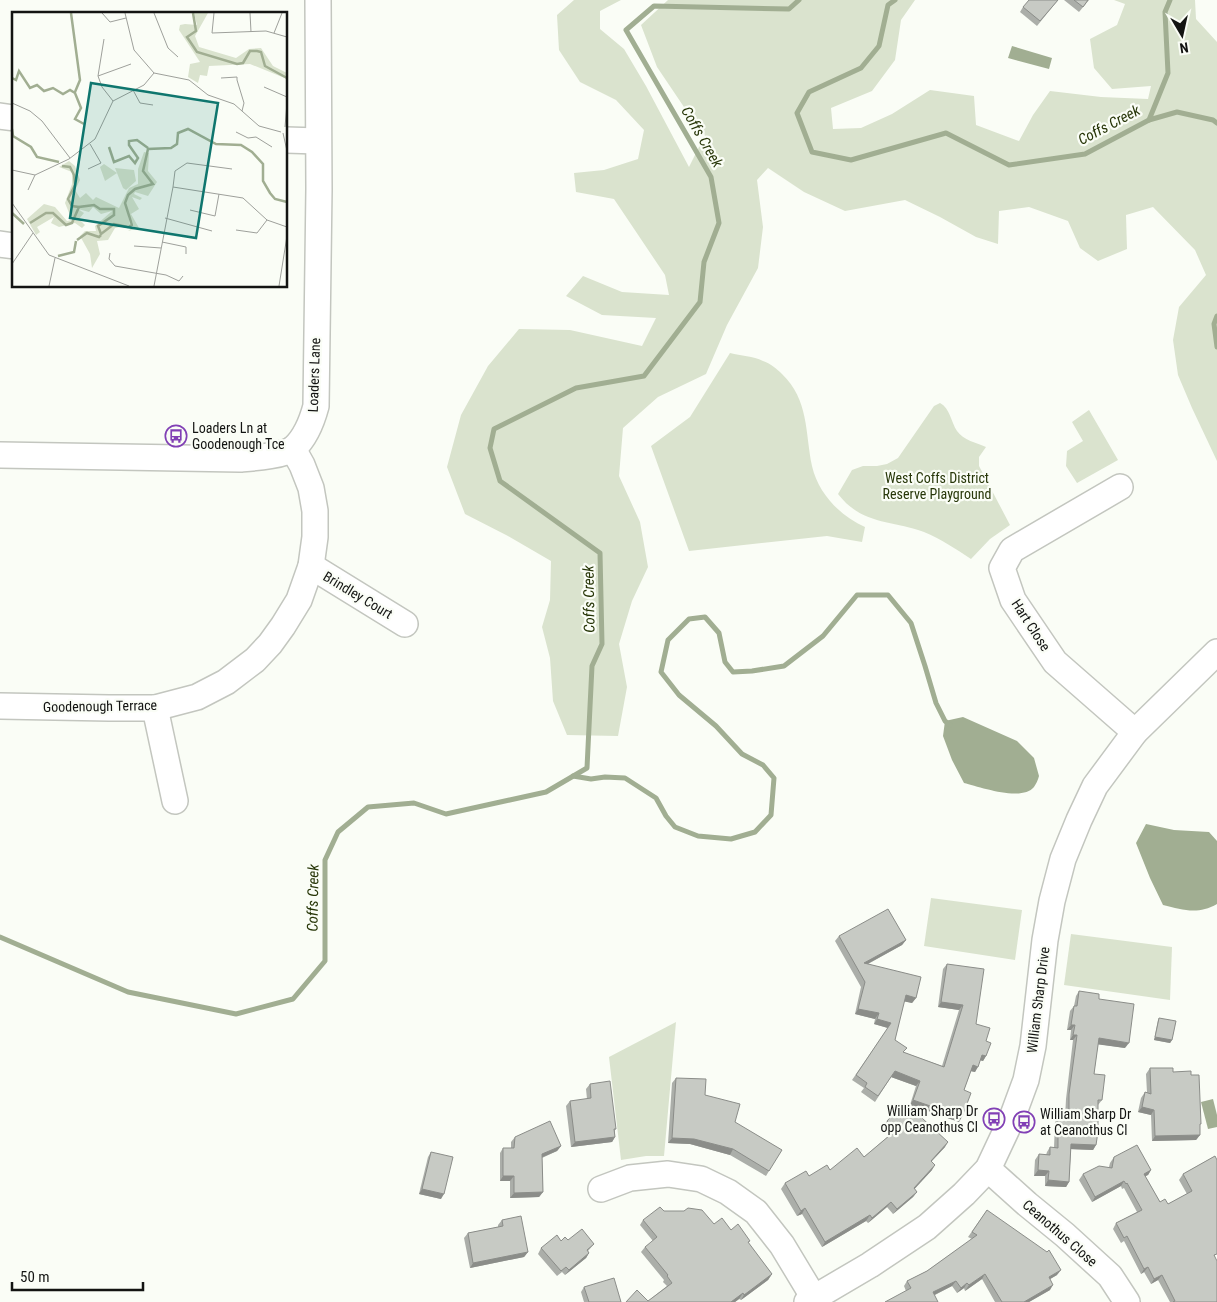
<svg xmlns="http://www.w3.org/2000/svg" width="1217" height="1302" viewBox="0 0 1217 1302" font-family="'Roboto Condensed',sans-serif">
<rect width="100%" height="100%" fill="#fafdf6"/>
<g fill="#dae3ce">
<polygon points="574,0 621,0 600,11 600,29 624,49 646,86 689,167 705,135 686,110 657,67 641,25 668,0 915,0 901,20 895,60 872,91 831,108 833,129 861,128 892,114 930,90 974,96 976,125 1019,141 1033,115 1050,91 1101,97 1148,99 1151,86 1112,89 1094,68 1090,39 1117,25 1125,4 1114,0 1195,0 1196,19 1217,42 1217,461 1192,408 1178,375 1173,340 1179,307 1206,275 1195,250 1153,207 1126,215 1127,249 1098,261 1080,248 1068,221 1029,207 999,211 998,244 976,237 940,217 905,200 845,211 804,192 768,168 757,180 763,227 758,268 727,325 706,374 658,397 623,428 619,476 640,522 648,567 632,601 619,644 627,687 618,736 567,735 553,701 550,658 542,627 550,600 551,561 508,536 465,514 447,467 461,415 488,366 519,329 570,330 642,346 656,318 602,315 566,296 583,276 622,292 669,295 665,275 614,199 576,192 574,173 604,170 638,159 644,130 616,100 580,82 559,50 557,15"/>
<path d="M730 353C741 356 753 356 763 361 770 363 777 369 782 374 809 400 805 432 812 466 818 493 840 516 865 527L862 542 827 536 689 551 651 446 690 417Z"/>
<path d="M940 403C950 408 951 422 957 431 963 440 977 443 986 447L979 457V466L1010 525 990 539 971 559C956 549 941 539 924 532 891 520 862 525 838 494L852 470 863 466H877L887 464 898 458 934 406Z"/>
<polygon points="1089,410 1118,460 1077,483 1066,466 1067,451 1083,441 1072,422"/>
<polygon points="931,898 1022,910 1015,960 924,946"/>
<polygon points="1071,934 1172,947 1170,1000 1064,985"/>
<polygon points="676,1022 664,1156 646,1156 621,1160 609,1057"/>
</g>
<g fill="#a1ae92">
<polygon points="1012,46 1052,58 1049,69 1008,58"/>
<path d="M963 717 1017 741 1034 758 1039 776C1038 780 1036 784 1034 787 1022 802 980 787 964 783L952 760 943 736 945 721Z"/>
<path d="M1146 824 1174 830 1209 832 1217 841V904C1198 915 1183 910 1163 905L1150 878 1136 843Z"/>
<polygon points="1213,1099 1217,1115 1217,1127 1208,1129 1201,1102"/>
</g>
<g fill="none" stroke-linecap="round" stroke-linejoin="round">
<g stroke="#a1ae92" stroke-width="5">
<polyline points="895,0 888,5 879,46 861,68 809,92 797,113 812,152 851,160 946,133 1009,165 1085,154 1149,120 1168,73 1165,12 1170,0"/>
<polyline points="1149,120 1177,112 1213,120 1217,123"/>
<polyline points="1217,316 1214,324 1217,347"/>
<polyline points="573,776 591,779 605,777 625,778 656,798 666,816 675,827 698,836 731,839 755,832 771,815 774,778 763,765 742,754 716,726 679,695 661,672 668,640 689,619 705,617 719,633 725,662 733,672 752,671 784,666 823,636 857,595 888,595 911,623 925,666 936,703 945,721 950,725"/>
<polyline points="0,937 128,992 236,1014 293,999 325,961 325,860 338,832 368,807 414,803 446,814 546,792 587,768 592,666 602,644 600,553 500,481 490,448 494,429 576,388 644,376 700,302 704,262 719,223 711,177 626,30 654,6 789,9 799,0"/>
</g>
<g stroke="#c3c6bf" stroke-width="28">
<g id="minor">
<polyline points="0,116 14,118"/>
<polyline points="286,140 318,141"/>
<polyline points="0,244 14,246"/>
<path d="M0 455 240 459C252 458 284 456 294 448 306 437 312 421 316 406L319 189 318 0"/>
<polyline points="1120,487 1012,550 1002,568 1013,600 1055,662 1135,732"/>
<polyline points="311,566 405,624"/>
<polyline points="0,706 109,708 155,708 197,697 226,682 255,660 270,644 283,626 299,600 311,566 315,537 315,511 311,488 302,465 293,449"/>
<polyline points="155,708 175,801"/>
<polyline points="988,1169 1027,1204 1065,1235 1110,1276 1127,1302"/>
<polyline points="601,1189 630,1178 668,1174 701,1179 728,1192 756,1212 782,1245 814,1298"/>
<polyline points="807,1302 870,1265 927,1227 964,1194 988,1169 1012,1118 1026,1080 1033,1046 1045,940 1052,901 1063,859 1079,820 1095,786 1135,732 1217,652"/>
</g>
</g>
<use href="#minor" stroke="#fff" stroke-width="25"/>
</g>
<g fill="#abaea9">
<polygon points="1058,0 1037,26 1020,12 1023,7"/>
<polygon points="1064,0 1089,0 1079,12"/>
<polygon points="839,936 906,940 902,945 868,964 916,998 912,1003 904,1001 895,1040 903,1052 942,1066 959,1010 938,1007 943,969 947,964 976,1024 986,1041 986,1056 983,1061 980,1060 975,1072 971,1071 964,1090 959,1122 910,1105 916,1086 891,1077 875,1102 861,1092 864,1088 852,1080 888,1028 874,1024 875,1019 855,1014 861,987 835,941"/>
<polygon points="1079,991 1099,999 1125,1048 1098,1044 1094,1074 1102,1100 1098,1105 1096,1145 1093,1150 1071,1149 1069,1182 1066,1187 1045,1186 1045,1176 1034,1176 1035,1160 1039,1154 1046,1155 1047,1152 1050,1147 1054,1148 1055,1122 1058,1117 1065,1118 1066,1099 1073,1040 1070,1040 1071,1030 1067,1030 1070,1011 1074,1006 1076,996"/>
<polygon points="1159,1018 1172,1040 1170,1043 1154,1040 1158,1020"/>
<polygon points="1150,1068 1173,1072 1191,1075 1200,1125 1200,1135 1196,1140 1152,1141 1151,1115 1138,1112 1141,1098 1145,1092 1147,1093 1146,1074"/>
<polygon points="676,1078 705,1095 735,1122 769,1171 766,1176 730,1155 690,1144 668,1143 672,1083"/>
<polygon points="590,1084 616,1129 615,1130 615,1137 612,1142 571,1147 566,1106 570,1101 587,1099 586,1089"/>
<polygon points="910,1107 945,1147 932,1161 932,1170 914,1189 917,1192 913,1197 893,1214 887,1207 868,1223 866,1221 822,1247 802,1214 797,1216 781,1189 785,1183 809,1176 830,1170 864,1157 891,1134 883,1126 887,1121 907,1112"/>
<polygon points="515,1137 561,1146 557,1151 542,1158 543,1192 539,1197 510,1198 510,1181 500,1181 500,1153 503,1148 511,1148 511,1142"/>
<polygon points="431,1152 441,1199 419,1194 428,1157"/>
<polygon points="1215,1156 1215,1258 1217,1302 1170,1302 1158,1280 1151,1284 1144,1272 1141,1274 1124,1241 1121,1243 1113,1229 1116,1223 1137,1212 1124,1188 1122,1189 1121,1186 1092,1202 1079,1180 1083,1174 1109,1167 1110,1163 1114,1157 1151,1170 1148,1175 1145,1176 1160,1202 1168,1204 1187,1194 1179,1180 1183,1174"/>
<polygon points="987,1210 1057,1275 1050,1279 1050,1290 1029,1302 995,1302 982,1279 965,1291 964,1288 957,1293 952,1286 935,1295 906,1291 904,1286 907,1281 927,1271 972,1239 968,1237"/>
<polygon points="664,1211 731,1230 748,1243 772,1274 768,1280 741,1300 739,1299 735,1302 626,1302 648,1301 667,1286 663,1282 664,1280 641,1252 645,1247 653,1241 640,1225 643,1220"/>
<polygon points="502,1220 528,1252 524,1257 470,1268 464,1238 468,1233 498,1227 498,1225"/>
<polygon points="568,1240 594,1244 588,1251 589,1253 586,1258 565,1275 562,1272 557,1276 538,1254 541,1248 561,1241"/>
<polygon points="584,1287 621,1302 584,1302 581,1292"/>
</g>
<g fill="#8b8d89">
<polygon points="906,940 902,945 860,968 864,963"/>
<polygon points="906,995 916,998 912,1003 902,1001"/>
<polygon points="941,1002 963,1005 959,1010 938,1007"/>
<polygon points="858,1009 879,1013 875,1019 855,1014"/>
<polygon points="877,1019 891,1023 888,1028 874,1024"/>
<polygon points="1071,1025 1075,1025 1071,1030 1067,1030"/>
<polygon points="1073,1035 1077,1035 1073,1040 1070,1040"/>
<polygon points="1155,1037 1172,1040 1170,1043 1154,1040"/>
<polygon points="1099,1038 1129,1043 1125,1048 1095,1044"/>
<polygon points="982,1055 986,1056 983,1061 979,1060"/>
<polygon points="973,1065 978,1067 975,1072 970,1071"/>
<polygon points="895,1071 920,1081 916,1086 891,1077"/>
<polygon points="913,1100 962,1117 959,1122 910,1105"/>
<polygon points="1142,1107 1154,1110 1151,1115 1138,1112"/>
<polygon points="1200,1135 1196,1140 1152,1141 1155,1136"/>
<polygon points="615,1137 612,1142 571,1147 575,1142"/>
<polygon points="672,1138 694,1139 733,1149 730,1155 690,1144 668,1143"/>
<polygon points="948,1142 945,1147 927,1166 931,1161"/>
<polygon points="1071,1144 1096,1145 1093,1150 1068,1149"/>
<polygon points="561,1146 557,1151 538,1159 542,1154"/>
<polygon points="935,1165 932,1170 910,1194 914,1188"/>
<polygon points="1038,1170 1049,1171 1045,1176 1034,1176"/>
<polygon points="1151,1170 1148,1175 1140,1179 1144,1174"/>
<polygon points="503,1176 514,1176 510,1181 500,1181"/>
<polygon points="1048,1180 1069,1182 1066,1187 1045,1186"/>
<polygon points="1124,1181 1121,1186 1092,1202 1095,1197"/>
<polygon points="422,1189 444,1194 441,1199 419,1194"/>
<polygon points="543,1192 539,1197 510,1198 514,1193"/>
<polygon points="917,1192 913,1197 893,1214 897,1209"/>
<polygon points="891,1202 887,1207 868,1223 872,1218"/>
<polygon points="805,1208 802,1214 797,1216 801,1211"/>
<polygon points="870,1215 866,1221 822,1247 825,1242"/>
<polygon points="528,1252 524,1257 470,1268 473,1263"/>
<polygon points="589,1253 586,1258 565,1275 569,1270"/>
<polygon points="1148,1267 1144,1272 1141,1274 1144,1269"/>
<polygon points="1061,1270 1057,1275 1045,1282 1049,1277"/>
<polygon points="772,1274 768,1280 741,1300 744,1295"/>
<polygon points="985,1274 982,1279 965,1291 969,1285"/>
<polygon points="1162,1275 1158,1280 1151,1284 1154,1279"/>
<polygon points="956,1281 952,1286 930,1297 933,1292"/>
<polygon points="967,1283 964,1288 957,1293 961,1288"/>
<polygon points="1053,1285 1050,1290 1029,1302 1024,1302"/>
<polygon points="743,1293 739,1299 735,1302 731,1302"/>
</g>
<g fill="#c7cac4" stroke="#8b8d89">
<polygon points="1029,0 1058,0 1040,21 1023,7"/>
<polygon points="1074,0 1088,0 1083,7"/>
<polygon points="888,909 906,940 864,963 921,977 916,998 906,995 895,1040 907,1048 903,1052 944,1067 963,1005 941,1002 947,964 984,969 976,1024 990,1028 986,1041 991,1043 986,1056 982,1055 978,1067 973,1065 964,1090 971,1093 962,1117 913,1100 920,1081 895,1071 878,1096 865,1087 867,1083 856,1075 891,1023 877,1019 879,1013 858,1009 865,982 839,936"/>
<polygon points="1079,991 1099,994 1099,999 1134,1004 1129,1043 1099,1038 1094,1074 1105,1075 1102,1100 1098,1100 1098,1132 1096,1145 1071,1144 1069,1182 1048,1180 1049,1171 1038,1170 1039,1154 1050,1155 1050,1147 1058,1148 1058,1117 1069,1118 1069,1094 1077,1035 1073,1035 1075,1025 1071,1025 1074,1006 1077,1006"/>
<polygon points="1159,1018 1176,1021 1172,1040 1155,1037"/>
<polygon points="1150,1068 1173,1068 1173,1072 1191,1071 1191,1075 1199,1075 1201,1124 1200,1124 1200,1135 1155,1136 1154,1110 1142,1107 1145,1092 1151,1094"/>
<polygon points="676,1078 706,1079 705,1095 740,1104 735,1122 782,1150 769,1171 733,1149 694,1139 672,1138"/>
<polygon points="610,1081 616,1129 614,1129 615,1137 575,1142 570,1101 591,1098 590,1084"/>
<polygon points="901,1106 908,1113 910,1107 948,1142 931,1161 935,1165 914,1188 917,1192 897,1209 891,1202 872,1218 870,1215 825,1242 805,1208 801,1211 785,1183 806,1171 809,1176 827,1165 830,1170 857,1148 864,1157 896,1130 887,1121"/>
<polygon points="550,1121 561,1146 542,1154 543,1192 514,1193 514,1176 503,1176 503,1148 514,1148 515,1137"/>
<polygon points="1137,1145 1151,1170 1144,1174 1160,1202 1165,1199 1168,1204 1192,1191 1183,1174 1215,1156 1217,1160 1217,1254 1214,1255 1217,1261 1217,1302 1173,1302 1175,1301 1162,1275 1154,1279 1148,1267 1144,1269 1127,1236 1124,1238 1116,1223 1142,1210 1127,1183 1126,1184 1124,1181 1095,1197 1083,1174 1099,1166 1112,1168 1114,1157"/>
<polygon points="431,1152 453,1157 444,1194 422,1189"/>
<polygon points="660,1207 664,1211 684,1211 688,1208 702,1210 714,1224 722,1218 731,1230 738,1224 750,1241 748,1242 772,1274 744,1295 743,1293 731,1302 626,1302 637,1290 648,1301 672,1283 667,1276 668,1275 645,1247 657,1237 643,1220"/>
<polygon points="987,1210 1047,1252 1049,1250 1061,1270 1049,1277 1053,1285 1024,1302 1002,1302 985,1274 969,1285 967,1283 961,1288 956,1281 933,1292 938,1302 885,1302 911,1288 907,1281 927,1271 977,1235 972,1232"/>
<polygon points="521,1216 528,1252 473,1263 468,1233 503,1226 502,1220"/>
<polygon points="582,1229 594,1244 587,1250 589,1253 569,1270 566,1267 561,1271 541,1248 557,1235 561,1241 565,1237 568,1240"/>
<polygon points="614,1278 621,1302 589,1302 584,1287"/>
</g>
<defs>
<g id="bus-ring" transform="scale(1.125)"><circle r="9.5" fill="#fafdf6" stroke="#8140b5" stroke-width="1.5"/><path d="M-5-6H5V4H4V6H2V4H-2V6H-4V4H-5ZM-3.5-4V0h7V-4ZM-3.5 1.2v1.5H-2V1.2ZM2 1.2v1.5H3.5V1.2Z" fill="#8140b5"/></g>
</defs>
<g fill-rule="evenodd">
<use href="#bus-ring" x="176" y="436"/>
<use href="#bus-ring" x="994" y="1119"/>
<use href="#bus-ring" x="1024" y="1122"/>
</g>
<g text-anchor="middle" stroke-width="4.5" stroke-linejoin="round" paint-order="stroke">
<g font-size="14" fill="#131412" stroke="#fafdf6">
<text transform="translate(314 375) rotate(-88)" y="5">Loaders Lane</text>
<text transform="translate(358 595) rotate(31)" y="5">Brindley Court</text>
<text transform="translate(1031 625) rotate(57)" y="5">Hart Close</text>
<text transform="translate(100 706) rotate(-1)" y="5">Goodenough Terrace</text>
<text transform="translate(1038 1000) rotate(-83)" y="5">William Sharp Drive</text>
<text transform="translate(1060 1233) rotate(41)" y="5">Ceanothus Close</text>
</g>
<g font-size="14" fill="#131412" stroke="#fafdf6" text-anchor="start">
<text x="192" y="433">Loaders Ln at<tspan x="192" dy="16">Goodenough Tce</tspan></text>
<text x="978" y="1116" text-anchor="end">William Sharp Dr<tspan x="978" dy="16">opp Ceanothus Cl</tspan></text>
<text x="1040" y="1119">William Sharp Dr<tspan x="1040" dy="16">at Ceanothus Cl</tspan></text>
</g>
<g font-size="14" fill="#273709" stroke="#fafdf6">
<text x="937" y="483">West Coffs District<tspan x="937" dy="16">Reserve Playground</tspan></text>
</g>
<g font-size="15" font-style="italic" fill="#273608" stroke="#fafdf6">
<text transform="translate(1109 125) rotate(-28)" y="5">Coffs Creek</text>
<text transform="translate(702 137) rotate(60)" y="5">Coffs Creek</text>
<text transform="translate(589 599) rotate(-91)" y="5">Coffs Creek</text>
<text transform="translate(313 898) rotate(-89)" y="5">Coffs Creek</text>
</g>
</g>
<g transform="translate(12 12)">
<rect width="275" height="275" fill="#fafdf6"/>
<path d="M182 1H196L183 24 187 35 224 46 237 37 249 36 261 54 275 61V67L238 52 197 54 195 64 188 63 186 71 176 65 178 52 188 50 167 18 168 13 173 12 185 13ZM132 140 137 141 136 159 145 170 136 184 123 180 122 182 130 186 128 188 120 185 127 197 119 202 127 216 116 219 122 214 115 198 118 213 103 216 96 228 85 229 88 242 80 256 78 242 68 224 73 219H84L83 214 100 199 89 202 81 195 77 200 66 197 72 201 67 207 73 213 70 216 63 211 47 215 39 211 42 205 25 215 28 220 24 223 15 207 32 192 43 195 55 209 60 208 53 191 60 172V160L47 155 57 149 63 154 68 168 63 178 68 186 74 181 81 188 84 185 107 196 117 176 126 172V157ZM92 152 105 161 93 169 88 155ZM103 156 122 158 124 169 114 178 111 176Z" fill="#dae3ce"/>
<path fill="none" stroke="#a1ae92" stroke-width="2.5" d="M59 1 68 68 63 80M181 1 184 19 175 25 185 40 225 52 231 51 238 39H245L249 40 253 54 275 66M0 66 4 68 7 59 18 76 25 73 32 79 41 76 51 82 58 78 63 81 69 96 63 107 72 112M0 117 1 124 19 135 25 145 47 150M97 135 102 150 117 144 123 151 126 146 117 133V129L125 128 136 136M50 154 58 155 62 163 63 173 56 187 60 194 67 195M0 201 12 212M18 211 34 201H41L54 213 60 211 67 195 82 193 88 197H102V203L86 214 89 222 102 212 116 215 120 213 113 191 116 183 123 177 141 172 131 159 136 137 159 136 165 132 166 121 176 117 204 132 229 133 240 140 251 152V169L258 181 263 187 275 190M65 228 75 221 87 225 89 223M46 244 62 240 64 229"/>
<path fill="none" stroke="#9ea09b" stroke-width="1" d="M90 1 98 10 114 6M113 1 122 38 142 61 177 68 196 83 222 92 247 114 269 120M142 1 156 36 166 45M202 1 200 21 254 19 275 25M238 1 239 20M262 21 270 1M92 27 86 64 90 75 101 89M86 64 119 52M209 66 225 65V68M225 68 232 91 230 99M252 75 275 85M121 78 128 91 141 93M0 91 18 99 30 109 58 146M273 115 275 91M224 120 236 126 244 125M271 121 275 139M244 125 260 135M76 157 89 151 78 132M0 158 23 163 57 147 83 127 101 89 132 73 142 61M161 175 163 159 175 151 220 157M16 178 23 163M0 191 37 243 117 274M178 198 203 204 207 182M153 206 200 219M224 218 245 221 255 208M150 230 174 235V242M122 234 149 236M98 241 97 247 103 254 154 263 167 269 171 264M0 252 21 221M37 274 43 246M142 274 161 175 231 186 255 208 275 215M267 274 275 224"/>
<path fill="#0f766e" fill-opacity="0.15" stroke="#0f766e" stroke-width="2.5" d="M79 71 206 91 184 226 58 206Z"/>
<rect width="275" height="275" fill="none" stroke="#131412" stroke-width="2.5"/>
</g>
<g transform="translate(1182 35) rotate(171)" stroke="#fafdf6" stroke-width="4" paint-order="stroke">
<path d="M0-4L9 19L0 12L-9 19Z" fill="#131412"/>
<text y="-8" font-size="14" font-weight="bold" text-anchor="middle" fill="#131412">N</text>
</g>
<path d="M12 1282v8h131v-8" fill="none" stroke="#131412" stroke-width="2.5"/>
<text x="20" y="1282" font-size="15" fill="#131412" stroke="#fafdf6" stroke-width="4" paint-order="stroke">50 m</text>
</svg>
